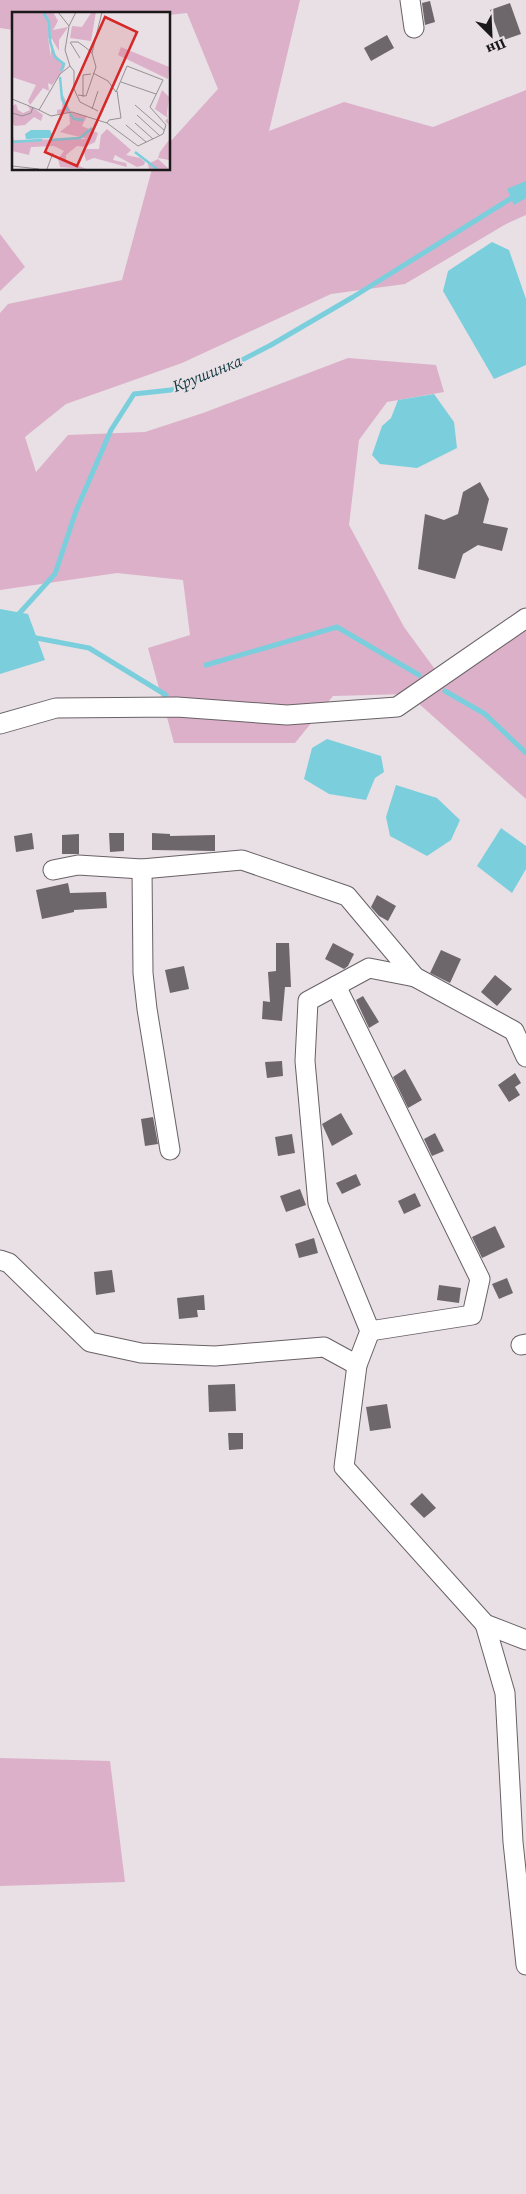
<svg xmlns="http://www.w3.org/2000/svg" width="526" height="2194" viewBox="0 0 526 2194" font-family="'Source Serif 4',serif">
<rect width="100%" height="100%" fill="#e8e0e5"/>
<g fill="#dcb0c9">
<polygon points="0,0 300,0 269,131 344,102 433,127 526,90 526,215 506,224 405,284 331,294 182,363 66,404 25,437 36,472 68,435 145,432 203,413 348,358 436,365 444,392 387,402 359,440 349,525 404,627 437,672 526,625 526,799 408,694 333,696 295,743 174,743 148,648 190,635 183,580 117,573 0,590 0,313 8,304 122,280 152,169 169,169 169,143 218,89 187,13 169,15 169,14 14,14 14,30 0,28"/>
<polygon points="0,234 25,267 0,291"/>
<polygon points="0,1758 110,1761 125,1882 0,1886"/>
</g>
<g fill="#7bcfdd">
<polygon points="526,181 526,198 514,205 507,189"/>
<polygon points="492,242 509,250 526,299 526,365 494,379 443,291 448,271"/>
<polygon points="434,394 454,422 457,448 417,468 380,464 372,455 382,426 391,418 398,400"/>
<polygon points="0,609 28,614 45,660 0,674"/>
<polygon points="327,739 381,756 384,772 375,778 366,800 329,794 304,779 312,748"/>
<polygon points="396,785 437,798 460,820 451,840 427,856 390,836 386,817"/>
<polygon points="501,828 526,846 526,869 512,893 477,866"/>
</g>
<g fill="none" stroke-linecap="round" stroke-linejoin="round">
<g stroke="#7bcfdd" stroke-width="5">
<polyline points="16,617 55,574 76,511 111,430 134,394 171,390 215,374 271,345 353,297 526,189"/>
<polyline points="31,637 89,648 166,695"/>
<polyline points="206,665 337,627 419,675"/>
<polyline points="445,691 485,714 526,753"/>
</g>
</g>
<g fill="#6d666a">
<polygon points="430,1 435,22 425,25 422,3"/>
<polygon points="510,3 521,34 501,41 490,10"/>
<polygon points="387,35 394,48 371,61 364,48"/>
<polygon points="480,482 489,499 483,523 508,528 502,551 478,545 463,554 455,579 418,569 425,514 444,520 458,514 463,492"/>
<polygon points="32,833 34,849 16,852 14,836"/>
<polygon points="109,833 124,833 124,851 110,852"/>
<polygon points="152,833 170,834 170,836 215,835 215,851 152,850"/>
<polygon points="79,834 79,854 62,854 62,835"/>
<polygon points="68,883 70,893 106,892 107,908 74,910 74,912 42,919 36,890"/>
<polygon points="377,895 396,906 388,921 379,916 371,907"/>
<polygon points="276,943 289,943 291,987 285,987 282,1021 262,1019 263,1001 270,1002 268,972 276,971"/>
<polygon points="333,943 354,954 348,966 344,969 325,959"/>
<polygon points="441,950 461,959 450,983 430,973"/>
<polygon points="184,966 189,989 170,993 165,970"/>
<polygon points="495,975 512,989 497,1006 481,992"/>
<polygon points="363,996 379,1022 369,1028 356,1000"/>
<polygon points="282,1061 283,1076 267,1078 265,1062"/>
<polygon points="405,1069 422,1100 408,1108 393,1077"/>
<polygon points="515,1073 521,1083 515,1087 520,1095 509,1102 498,1085"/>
<polygon points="341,1113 353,1134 332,1146 322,1124"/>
<polygon points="153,1117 158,1144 145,1146 141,1119"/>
<polygon points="435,1133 444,1151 432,1156 424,1139"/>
<polygon points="292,1134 295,1153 278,1156 275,1137"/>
<polygon points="356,1174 361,1185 342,1194 336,1183"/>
<polygon points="300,1189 306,1205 286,1212 280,1196"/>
<polygon points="415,1193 421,1206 404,1214 398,1201"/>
<polygon points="495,1226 505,1247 482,1258 472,1237"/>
<polygon points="314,1238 318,1253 299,1258 295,1244"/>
<polygon points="112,1270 115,1292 96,1295 94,1272"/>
<polygon points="507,1278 513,1293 499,1299 492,1284"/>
<polygon points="439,1285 461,1288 459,1303 437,1300"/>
<polygon points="204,1295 205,1310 197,1310 198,1317 179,1319 177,1298"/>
<polygon points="235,1384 236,1411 209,1412 208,1385"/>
<polygon points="387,1404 391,1428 370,1431 366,1407"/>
<polygon points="228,1433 243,1433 243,1449 229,1450"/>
<polygon points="422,1493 436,1508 424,1518 410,1504"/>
</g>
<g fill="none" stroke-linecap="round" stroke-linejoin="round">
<g stroke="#686165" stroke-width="21">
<g id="minor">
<polyline points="410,0 414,28"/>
<polyline points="0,724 56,708 177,707 287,715 397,707 526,618"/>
<polyline points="142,869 143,973 147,1009 170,1150"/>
<polyline points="53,870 78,865 142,869 242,860 347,896 415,977 514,1031 526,1057"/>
<polyline points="415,977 369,968 308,1001 305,1061 318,1204 370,1331 357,1365 344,1467 485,1624 526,1640"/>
<polyline points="336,986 480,1279 472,1315 370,1331"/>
<polyline points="0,1260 9,1263 90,1342 141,1353 215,1356 324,1347 357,1365"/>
<polyline points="521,1345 526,1344"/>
<polyline points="485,1624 505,1693 513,1842 526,1965"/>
</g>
</g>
<use href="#minor" stroke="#fff" stroke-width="19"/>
</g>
<g text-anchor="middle" stroke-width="4" stroke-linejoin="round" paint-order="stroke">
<g font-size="16" font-style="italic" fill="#113a40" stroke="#e8e0e5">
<text transform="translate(207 373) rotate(-22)" y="6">Крушинка</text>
</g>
</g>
<g transform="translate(12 12)">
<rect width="158" height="158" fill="#e8e0e5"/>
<path d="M0 0H41L46 9 41 18 56 15 47 28V39L40 27 36 26 39 45V37L53 54 52 57 40 73 36 71 37 79 31 76 18 93 16 89 24 73 0 65ZM84 0 79 29 58 26 60 14 70 15 79 1ZM109 35 157 55 156 67 106 43ZM150 78 157 85 155 102 157 113 153 109 156 106 143 97ZM51 83 59 100 75 104 70 114 86 121 83 130 73 135 65 134 54 143V148L74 157 48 155 46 147 52 139 42 134 19 135 17 143 0 139V121L2 128 75 127 48 120 58 112 57 101 45 102V98L50 97ZM4 92 6 98 11 101 18 98 16 94 20 95 31 103 29 109 22 105 13 113 3 114 0 111V94ZM95 117 119 138 114 143 128 146 133 150 132 153 125 155 103 143 101 148 114 151 115 155 82 146 74 149 71 137H87L89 123ZM157 128V148L146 146 148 140ZM146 147 157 157H137L136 152Z" fill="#dcb0c9"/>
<path d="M19 118H38L40 122 38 126 14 127 13 122Z" fill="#7bcfdd"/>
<path fill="none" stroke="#7bcfdd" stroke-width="2.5" d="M31 0 37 10 38 29 43 45 52 52 49 59M48 65 50 87 56 99M58 102 62 107 71 108M38 128 68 126 80 116M0 130 30 128M123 140 145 157"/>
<path fill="none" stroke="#969093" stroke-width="1" d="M57 14 64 0M58 30 68 46M59 30H66L73 35 80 41 84 55 74 84 66 83M80 41 90 0M58 54 62 59V77L68 90 86 99M109 70 144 82M71 85V63L79 62M0 87 27 98 48 62 58 54 53 38 57 14 46 0M123 93 152 118M80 97 86 79M27 98 39 104 60 100 95 111 126 134 151 122 154 113 138 95 151 68 115 54 104 80 96 69 81 61M0 101 10 104 19 101 21 95M125 103 148 124M95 111 97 108 109 106 105 79M123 111 141 127M114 113 134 130M0 154 27 157M35 157 41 141"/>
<path fill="#d62828" fill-opacity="0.15" stroke="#d62828" stroke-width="2.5" d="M93 5 125 20 65 154 33 140Z"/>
<rect width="158" height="158" fill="none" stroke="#1b1819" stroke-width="2.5"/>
</g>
<g transform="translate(491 35) rotate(156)" stroke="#e8e0e5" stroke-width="4" paint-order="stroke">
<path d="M0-4L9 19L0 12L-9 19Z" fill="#1b1819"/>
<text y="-8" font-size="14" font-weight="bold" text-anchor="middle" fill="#1b1819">Пн</text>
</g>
</svg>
